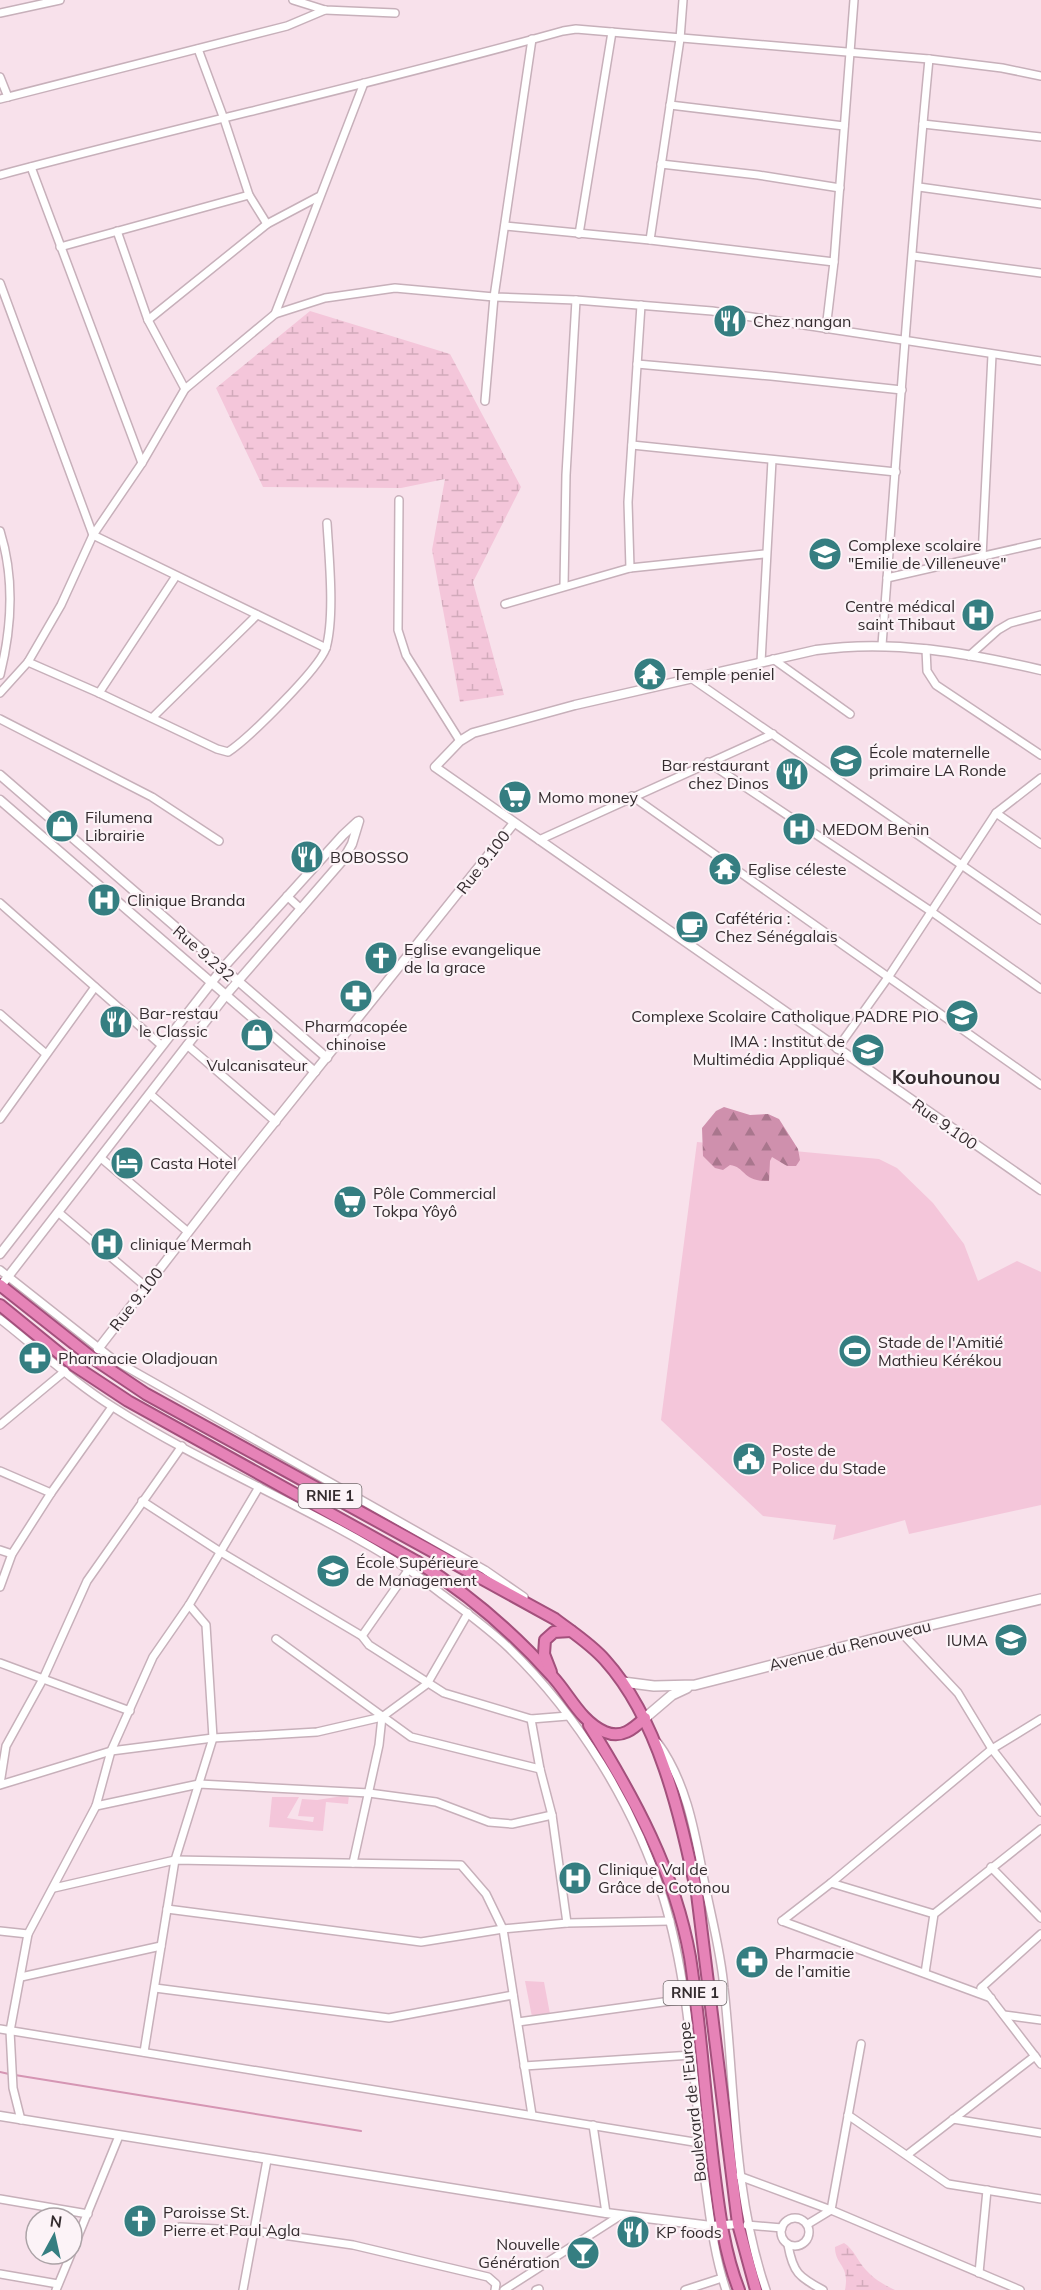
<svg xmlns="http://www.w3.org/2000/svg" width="1041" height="2290" viewBox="0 0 1041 2290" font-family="Mulish,sans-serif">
<defs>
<pattern id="forest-firs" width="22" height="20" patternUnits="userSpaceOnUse" patternTransform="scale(1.5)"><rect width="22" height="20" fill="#cf90ad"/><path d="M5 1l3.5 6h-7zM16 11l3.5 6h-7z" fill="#a9768d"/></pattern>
<pattern id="wetland-marsh" width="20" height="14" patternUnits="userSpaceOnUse" patternTransform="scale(1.5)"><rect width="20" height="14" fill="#f4c6da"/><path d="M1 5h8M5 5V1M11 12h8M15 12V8" fill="none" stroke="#d2aabb"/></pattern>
</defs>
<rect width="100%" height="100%" fill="#f8e1eb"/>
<g fill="#f4c6da">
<polygon points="697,1142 879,1159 897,1168 933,1203 964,1244 978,1281 1017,1261 1041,1272 1041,1505 909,1534 905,1520 833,1540 836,1525 763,1516 661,1420"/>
<polygon points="349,1795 348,1804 326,1802 323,1831 269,1827 272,1797 299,1797 287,1818 313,1822 314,1817 298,1816 302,1799 317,1800"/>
<polygon points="525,1981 544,1982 550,2014 532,2017"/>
</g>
<path fill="url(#forest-firs)" d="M724 1107 750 1115 768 1114 779 1119 798 1149 800 1160 796 1166H787L772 1157 770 1161 769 1181C742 1182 746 1167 730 1165L723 1170 715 1168 703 1156 702 1128 716 1111Z"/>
<g fill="url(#wetland-marsh)">
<polygon points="310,311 450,354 521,487 473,582 504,695 460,702 432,550 445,479 401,488 263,487 216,388"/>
<path d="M844 2243C854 2249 858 2262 866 2270 874 2279 884 2285 895 2290H845C850 2264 835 2266 835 2247Z"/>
</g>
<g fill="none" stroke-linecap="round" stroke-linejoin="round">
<g stroke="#d595b3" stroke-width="2">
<polyline points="0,2072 9,2074"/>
<polyline points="15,2075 361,2131"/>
</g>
<g stroke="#c7b0ba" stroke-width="10">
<g id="minor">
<polyline points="293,0 325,10 395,13"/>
<polyline points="0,13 60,0"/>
<polyline points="198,49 224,119 249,195 267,224"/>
<polyline points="0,77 8,97"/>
<polyline points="0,99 287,26 325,10"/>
<polyline points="670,105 844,126"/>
<polyline points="923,124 1041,137"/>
<polyline points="661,164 758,175 840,188"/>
<polyline points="31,167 142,463"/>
<path d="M0 175C187 125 377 83 563 31L576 29 929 59 1002 68 1041 76"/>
<polyline points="919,187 1041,204"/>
<polyline points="505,226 650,240 834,262"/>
<polyline points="117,231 148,320 185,389"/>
<polyline points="579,234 612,32"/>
<polyline points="650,240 680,39 683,0"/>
<polyline points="60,247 249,195"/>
<polyline points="913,256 1041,273"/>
<polyline points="0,283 93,535 326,648"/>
<polyline points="275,314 364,83"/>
<polyline points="148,320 267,224 318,197"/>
<polyline points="826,329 834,262 854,0"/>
<polyline points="637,364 771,376 902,390"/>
<polyline points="485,401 494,297 532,39"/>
<polyline points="632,445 896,472"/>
<polyline points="399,500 398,630 406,655 460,741"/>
<path d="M0 531C15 579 12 627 0 675"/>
<polyline points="982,557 992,355"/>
<polyline points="630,568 628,502 641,305"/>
<polyline points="887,578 1041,543"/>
<polyline points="564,586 566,475 576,300"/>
<polyline points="505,604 630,568 765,554"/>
<path d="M882 645C897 450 910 254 929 59"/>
<polyline points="926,649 927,671 936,685 1041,755"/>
<polyline points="969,656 998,630 1010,623 1041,615"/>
<polyline points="773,659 850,714"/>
<path d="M28 662 99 693 217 749 228 752C248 739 319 669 326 648 335 616 329 557 327 523"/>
<polyline points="761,662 772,460"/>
<polyline points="691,678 1041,920"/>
<polyline points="0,693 28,662 61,605 93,535 142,463 185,389 275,314 325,298 395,288 494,297 576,300 712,311 1041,361"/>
<polyline points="99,693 176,576"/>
<polyline points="153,717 257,615"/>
<polyline points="0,719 152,797 219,841"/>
<polyline points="708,762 932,912 1041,989"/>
<polyline points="632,796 1041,1085"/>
<polyline points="996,813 1041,844"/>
<polyline points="539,840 773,734"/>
<polyline points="287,896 301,909"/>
<polyline points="0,903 161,1045"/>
<polyline points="0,1014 46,1054"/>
<polyline points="187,1045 276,1122"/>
<polyline points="837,1049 889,976 996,813 1041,778"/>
<polyline points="150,1094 237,1169"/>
<polyline points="0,1119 95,987"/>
<polyline points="101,1158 188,1232"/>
<polyline points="58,1212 145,1286"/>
<polyline points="0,1270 114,1360 485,1570 524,1597"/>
<path d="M0 1319C37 1348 73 1382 113 1407 207 1467 312 1508 406 1568 419 1576 431 1586 443 1595 466 1612 489 1629 509 1648 578 1715 634 1805 663 1897 691 1988 693 2086 705 2181 710 2217 714 2255 726 2290"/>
<polyline points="0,1425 65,1371"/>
<polyline points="0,1471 51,1493"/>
<polyline points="142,1501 219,1551 362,1636 369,1645 444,1693 531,1719 568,1716"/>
<polyline points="0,1550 12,1554"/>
<polyline points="0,1587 12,1554 51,1493 112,1407"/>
<polyline points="901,1632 958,1693 992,1749 1041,1812"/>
<polyline points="362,1636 409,1569"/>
<polyline points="276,1639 411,1737 540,1769"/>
<polyline points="0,1663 130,1711"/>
<polyline points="531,1719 540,1769 552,1815 567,1923"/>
<path d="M658 1743C687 1783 695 1833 704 1880 711 1916 721 1952 724 1988 735 2088 733 2194 766 2290"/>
<polyline points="0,1784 6,1746 43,1679 87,1581 182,1446"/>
<polyline points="0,1785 111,1751 213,1738 317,1732 382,1717 427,1684 468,1613"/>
<polyline points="96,1806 199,1784 369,1793 436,1802 489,1822 512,1824 552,1815"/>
<polyline points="353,1863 379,1745 382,1717"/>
<polyline points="991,1867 1041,1918"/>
<polyline points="831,1883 934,1914"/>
<polyline points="54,1888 175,1860 461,1865 486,1894 503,1929 532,2115"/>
<polyline points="167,1909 421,1942 503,1929 567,1923 670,1921"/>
<polyline points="782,1921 831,1883 992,1749 1041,1719"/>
<polyline points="782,1921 991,1998"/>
<polyline points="0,1931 28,1934"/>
<polyline points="925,1973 934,1914 1041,1829"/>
<polyline points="21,1977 161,1946"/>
<polyline points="982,1987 1041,2064"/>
<polyline points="155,1988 389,2018 513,1995"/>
<polyline points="981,1988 1041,1934"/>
<polyline points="1004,2015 1041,2020"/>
<polyline points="518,2022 685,1999"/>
<polyline points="0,2029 700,2143"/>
<polyline points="144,2052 175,1860 213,1738 206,1625 189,1605"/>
<polyline points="524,2066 692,2055"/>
<polyline points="848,2115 948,2184 1041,2199"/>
<polyline points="953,2119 1041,2133"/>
<polyline points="21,2120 13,2088 10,2031 28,1934 96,1806 111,1751 153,1657 189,1605 259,1487"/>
<polyline points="593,2125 606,2213"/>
<polyline points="907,2155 1035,2056"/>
<polyline points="739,2176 831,2210 1020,2290"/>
<polyline points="0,2199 88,2214"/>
<polyline points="831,2210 861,2044"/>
<circle cx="795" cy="2232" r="14"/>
<polyline points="808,2224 831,2210"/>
<polyline points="747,2225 782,2228"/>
<polyline points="180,2227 254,2231 353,2245 488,2277 496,2284 495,2290"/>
<path d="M788 2245C793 2273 799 2277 823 2290"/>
<polyline points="72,2251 119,2136"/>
<polyline points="979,2273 987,2190"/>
<polyline points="0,2274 58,2284"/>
<polyline points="56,2290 71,2254"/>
<polyline points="243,2290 267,2160"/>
<polyline points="504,2290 621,2215"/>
<polyline points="536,2290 539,2289"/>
<polyline points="685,2290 722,2278"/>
</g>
</g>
<g stroke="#c7b0ba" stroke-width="11">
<g id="tertiary">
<path d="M1041 670C967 653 892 639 816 650L575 705 473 733 460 741 435 767 1041 1190"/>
<polyline points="0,775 327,1058"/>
<polyline points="0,800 315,1072"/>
<polyline points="0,1254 222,969 343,835 357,822"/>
<polyline points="0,1287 226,995 343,860 352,844 359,821"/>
<polyline points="98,1349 237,1169 514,823"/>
<polyline points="0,2116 606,2213 711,2226 738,2224"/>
</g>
</g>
<g stroke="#c7b0ba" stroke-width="12">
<g id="secondary">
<polyline points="623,1682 654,1686 695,1685 901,1632 1041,1599"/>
<polyline points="645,1718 672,1695 687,1688"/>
</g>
</g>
<g stroke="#a3507c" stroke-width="14">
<g id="trunk">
<path d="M0 1285 91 1357 146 1394 555 1619C572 1632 591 1644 605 1660 660 1721 680 1816 697 1894L738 2224 756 2290"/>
<path d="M0 1305 75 1366 128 1401 416 1561C467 1593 512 1631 552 1676 569 1694 581 1722 605 1732 622 1739 633 1729 645 1718"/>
<polyline points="551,1672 544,1654 545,1640 554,1632 571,1631"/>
<path d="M589 1725C634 1797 675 1872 690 1957 701 2028 705 2099 714 2170 719 2210 724 2252 739 2290"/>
</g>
</g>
<use href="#minor" stroke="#fff" stroke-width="7"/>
<use href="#tertiary" stroke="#fff" stroke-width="8"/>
<use href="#secondary" stroke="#fff" stroke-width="9"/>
<use href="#trunk" stroke="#e683b7" stroke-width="10"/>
</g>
<defs>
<g id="restaurant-disc" transform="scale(1.725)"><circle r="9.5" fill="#357e81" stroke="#fcf3f7"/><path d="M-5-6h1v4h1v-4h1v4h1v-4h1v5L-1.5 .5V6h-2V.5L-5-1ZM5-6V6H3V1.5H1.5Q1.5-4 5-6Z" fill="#fff"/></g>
<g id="school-disc" transform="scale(1.725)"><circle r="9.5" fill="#357e81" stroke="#fcf3f7"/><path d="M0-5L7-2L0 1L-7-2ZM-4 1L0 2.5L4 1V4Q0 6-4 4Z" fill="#fff"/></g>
<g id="hospital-disc" transform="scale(1.725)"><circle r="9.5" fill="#357e81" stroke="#fcf3f7"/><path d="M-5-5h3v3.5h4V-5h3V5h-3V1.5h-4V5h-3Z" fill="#fff"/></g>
<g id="temple-disc" transform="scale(1.725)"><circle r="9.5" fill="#357e81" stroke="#fcf3f7"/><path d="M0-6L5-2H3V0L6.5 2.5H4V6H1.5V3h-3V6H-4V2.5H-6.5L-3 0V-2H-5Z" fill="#fff"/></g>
<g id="supermarket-disc" transform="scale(1.725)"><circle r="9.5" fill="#357e81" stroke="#fcf3f7"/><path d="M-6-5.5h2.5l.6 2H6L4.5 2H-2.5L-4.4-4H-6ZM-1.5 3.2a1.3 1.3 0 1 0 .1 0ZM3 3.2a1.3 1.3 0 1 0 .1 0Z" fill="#fff"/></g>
<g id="shop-disc" transform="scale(1.725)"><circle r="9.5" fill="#357e81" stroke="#fcf3f7"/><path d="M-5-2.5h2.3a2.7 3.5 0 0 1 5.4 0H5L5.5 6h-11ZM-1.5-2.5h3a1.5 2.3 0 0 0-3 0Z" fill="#fff"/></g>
<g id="cafe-disc" transform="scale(1.725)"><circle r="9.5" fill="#357e81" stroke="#fcf3f7"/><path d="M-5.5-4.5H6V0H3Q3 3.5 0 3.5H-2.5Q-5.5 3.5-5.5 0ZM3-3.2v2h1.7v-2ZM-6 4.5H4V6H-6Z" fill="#fff"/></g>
<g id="church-disc" transform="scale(1.725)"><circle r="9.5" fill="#357e81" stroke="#fcf3f7"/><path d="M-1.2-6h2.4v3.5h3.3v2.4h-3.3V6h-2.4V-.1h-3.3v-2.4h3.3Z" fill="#fff"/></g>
<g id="pharmacy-disc" transform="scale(1.725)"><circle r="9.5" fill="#357e81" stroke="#fcf3f7"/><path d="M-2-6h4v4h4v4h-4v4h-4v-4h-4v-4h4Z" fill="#fff"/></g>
<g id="hotel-disc" transform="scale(1.725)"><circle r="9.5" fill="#357e81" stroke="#fcf3f7"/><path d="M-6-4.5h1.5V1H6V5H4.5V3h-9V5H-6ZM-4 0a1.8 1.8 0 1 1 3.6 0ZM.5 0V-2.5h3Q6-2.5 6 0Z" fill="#fff"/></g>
<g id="stadium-disc" transform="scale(1.725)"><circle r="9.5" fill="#357e81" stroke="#fcf3f7"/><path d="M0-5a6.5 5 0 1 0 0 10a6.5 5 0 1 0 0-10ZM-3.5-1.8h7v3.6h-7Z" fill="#fff"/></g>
<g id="civic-disc" transform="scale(1.725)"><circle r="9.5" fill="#357e81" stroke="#fcf3f7"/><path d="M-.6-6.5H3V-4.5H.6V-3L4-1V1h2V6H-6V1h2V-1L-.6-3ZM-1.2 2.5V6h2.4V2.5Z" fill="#fff"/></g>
<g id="university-disc" transform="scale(1.725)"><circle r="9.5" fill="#357e81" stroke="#fcf3f7"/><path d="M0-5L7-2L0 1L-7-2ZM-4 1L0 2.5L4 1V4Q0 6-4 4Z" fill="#fff"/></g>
<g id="bar-disc" transform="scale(1.725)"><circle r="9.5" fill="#357e81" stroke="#fcf3f7"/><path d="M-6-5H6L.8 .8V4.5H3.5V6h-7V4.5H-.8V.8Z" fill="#fff"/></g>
</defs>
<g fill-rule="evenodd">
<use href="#restaurant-disc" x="730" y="321"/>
<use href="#school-disc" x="825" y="554"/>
<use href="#hospital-disc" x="978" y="615"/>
<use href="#temple-disc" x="650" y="674"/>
<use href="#school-disc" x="846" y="761"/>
<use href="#restaurant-disc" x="792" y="774"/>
<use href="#supermarket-disc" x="515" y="797"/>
<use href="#shop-disc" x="62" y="826"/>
<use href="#hospital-disc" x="799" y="829"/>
<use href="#restaurant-disc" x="307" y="857"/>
<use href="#temple-disc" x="725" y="869"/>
<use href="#hospital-disc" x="104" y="900"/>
<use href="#cafe-disc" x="692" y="927"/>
<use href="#church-disc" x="381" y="958"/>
<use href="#pharmacy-disc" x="356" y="996"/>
<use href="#school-disc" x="962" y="1016"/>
<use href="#restaurant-disc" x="116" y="1022"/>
<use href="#shop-disc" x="257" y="1035"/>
<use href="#school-disc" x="868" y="1050"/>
<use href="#hotel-disc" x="127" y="1163"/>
<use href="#supermarket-disc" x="350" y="1202"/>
<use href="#hospital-disc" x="107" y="1244"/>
<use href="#stadium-disc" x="855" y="1351"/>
<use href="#pharmacy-disc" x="35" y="1358"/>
<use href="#civic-disc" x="749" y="1459"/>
<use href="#university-disc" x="333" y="1571"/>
<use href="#university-disc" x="1011" y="1640"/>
<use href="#hospital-disc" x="575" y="1878"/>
<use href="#pharmacy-disc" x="752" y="1962"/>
<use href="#church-disc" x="140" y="2221"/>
<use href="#restaurant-disc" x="633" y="2232"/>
<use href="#bar-disc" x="583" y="2253"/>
</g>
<g text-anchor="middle" stroke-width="4.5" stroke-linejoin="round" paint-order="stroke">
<g fill="#fcf3f7" stroke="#70686b" stroke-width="1.5">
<rect x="298.5" y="1484" width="63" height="24" rx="4.5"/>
<rect x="663.5" y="1981" width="63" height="24" rx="4.5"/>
</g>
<g font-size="15" font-weight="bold" fill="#342c2f">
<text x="330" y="1501">RNIE 1</text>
<text x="695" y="1998">RNIE 1</text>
</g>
<g font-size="16" fill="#342c2f" stroke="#fcf3f7" text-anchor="start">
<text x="753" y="327">Chez nangan</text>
<text x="848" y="551">Complexe scolaire<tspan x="848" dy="18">"Emilie de Villeneuve"</tspan></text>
<text x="955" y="612" text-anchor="end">Centre médical<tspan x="955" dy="18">saint Thibaut</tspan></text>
<text x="673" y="680">Temple peniel</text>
<text x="869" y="758">École maternelle<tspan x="869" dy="18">primaire LA Ronde</tspan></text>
<text x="769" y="771" text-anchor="end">Bar restaurant<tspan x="769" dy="18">chez Dinos</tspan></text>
<text x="538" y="803">Momo money</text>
<text x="85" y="823">Filumena<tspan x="85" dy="18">Librairie</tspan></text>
<text x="822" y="835">MEDOM Benin</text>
<text x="330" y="863">BOBOSSO</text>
<text x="748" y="875">Eglise céleste</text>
<text x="127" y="906">Clinique Branda</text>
<text x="715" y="924">Cafétéria :<tspan x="715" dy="18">Chez Sénégalais</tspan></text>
<text x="404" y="955">Eglise evangelique<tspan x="404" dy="18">de la grace</tspan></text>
<text x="139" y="1019">Bar-restau<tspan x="139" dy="18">le Classic</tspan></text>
<text x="939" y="1022" text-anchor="end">Complexe Scolaire Catholique PADRE PIO</text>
<text x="356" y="1032" text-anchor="middle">Pharmacopée<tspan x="356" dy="18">chinoise</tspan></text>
<text x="845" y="1047" text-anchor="end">IMA : Institut de<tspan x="845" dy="18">Multimédia Appliqué</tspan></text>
<text x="257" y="1071" text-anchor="middle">Vulcanisateur</text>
<text x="150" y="1169">Casta Hotel</text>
<text x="373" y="1199">Pôle Commercial<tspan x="373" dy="18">Tokpa Yôyô</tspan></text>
<text x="130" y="1250">clinique Mermah</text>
<text x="878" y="1348">Stade de l'Amitié<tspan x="878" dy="18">Mathieu Kérékou</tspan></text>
<text x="58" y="1364">Pharmacie Oladjouan</text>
<text x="772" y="1456">Poste de<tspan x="772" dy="18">Police du Stade</tspan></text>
<text x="356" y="1568">École Supérieure<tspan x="356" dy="18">de Management</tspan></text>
<text x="988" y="1646" text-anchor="end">IUMA</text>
<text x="598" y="1875">Clinique Val de<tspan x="598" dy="18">Grâce de Cotonou</tspan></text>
<text x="775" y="1959">Pharmacie<tspan x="775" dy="18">de l’amitie</tspan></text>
<text x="163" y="2218">Paroisse St.<tspan x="163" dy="18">Pierre et Paul Agla</tspan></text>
<text x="656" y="2238">KP foods</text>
<text x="560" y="2250" text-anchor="end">Nouvelle<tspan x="560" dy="18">Génération</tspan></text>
</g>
<g font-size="16" fill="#342c2f" stroke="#fcf3f7">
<text transform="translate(483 862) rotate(-52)" y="6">Rue 9.100</text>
<text transform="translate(204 953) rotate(41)" y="6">Rue 9.232</text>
<text transform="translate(945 1124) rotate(35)" y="6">Rue 9.100</text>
<text transform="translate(136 1299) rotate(-52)" y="6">Rue 9.100</text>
<text transform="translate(850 1645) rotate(-14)" y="6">Avenue du Renouveau</text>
<text transform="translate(692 2102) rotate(-96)" y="6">Boulevard de l’Europe</text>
</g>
<g font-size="20" font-weight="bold" fill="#342c2f" stroke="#fcf3f7">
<text x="946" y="1084">Kouhounou</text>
</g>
</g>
<g transform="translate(54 2236) rotate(8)"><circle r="28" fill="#fcf3f7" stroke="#aca3a7" stroke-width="1.5"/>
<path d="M0-4.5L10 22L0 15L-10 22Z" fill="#357e81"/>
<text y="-9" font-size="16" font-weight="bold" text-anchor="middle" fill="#342c2f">N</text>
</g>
</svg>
